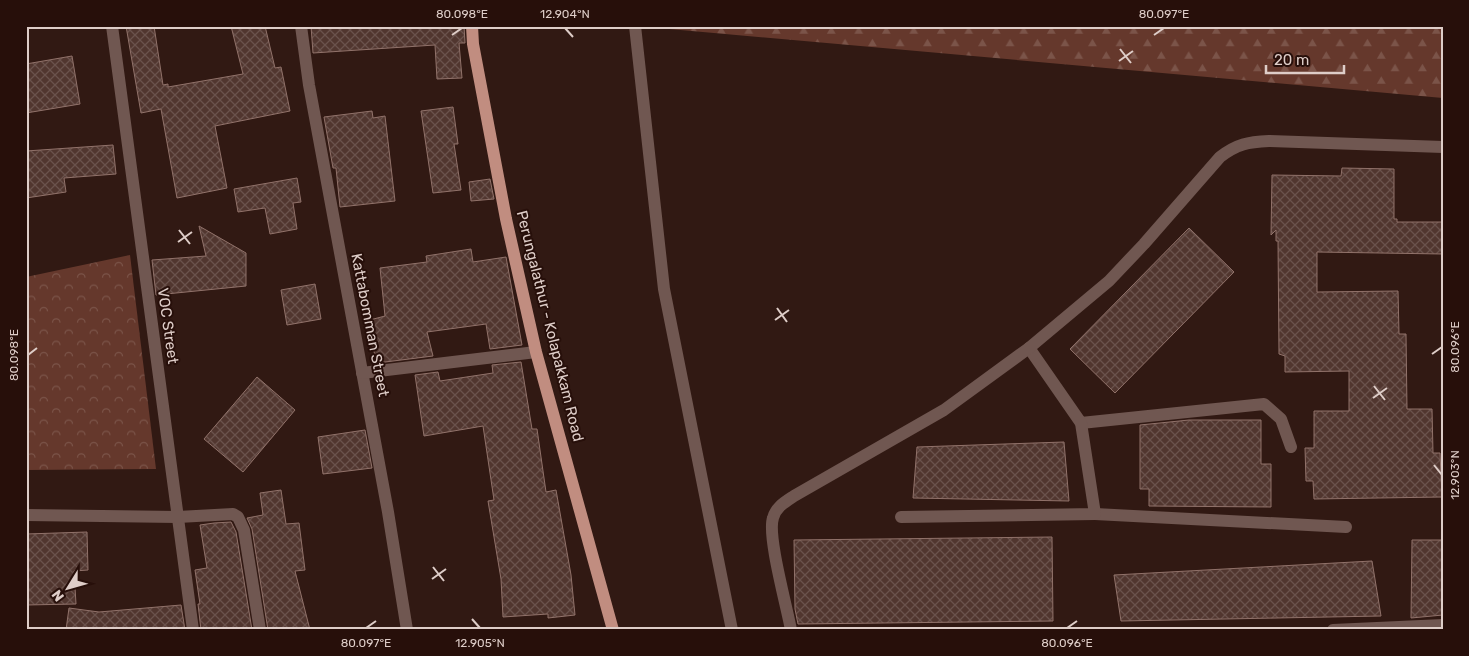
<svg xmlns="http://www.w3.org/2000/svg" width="1469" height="656" viewBox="0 0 1469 656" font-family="Rubik,sans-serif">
<defs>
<pattern id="forest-firs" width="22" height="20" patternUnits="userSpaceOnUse" patternTransform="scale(1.25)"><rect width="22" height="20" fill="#65382c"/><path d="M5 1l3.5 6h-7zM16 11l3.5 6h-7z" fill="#7b5449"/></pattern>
<pattern id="park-crowns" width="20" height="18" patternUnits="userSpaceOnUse" patternTransform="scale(1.25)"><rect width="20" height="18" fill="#65382c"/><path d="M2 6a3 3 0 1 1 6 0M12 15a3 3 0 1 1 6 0" fill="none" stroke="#7b5449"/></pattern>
<pattern id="building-cross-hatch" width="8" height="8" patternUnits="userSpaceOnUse" patternTransform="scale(1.25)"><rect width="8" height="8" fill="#51362f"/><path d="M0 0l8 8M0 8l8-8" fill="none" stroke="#6a524c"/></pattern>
</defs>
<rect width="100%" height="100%" fill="#311913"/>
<polygon fill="url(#forest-firs)" points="636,26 1443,26 1443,98"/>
<polygon fill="url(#park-crowns)" points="130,255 156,469 26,470 26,277"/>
<g fill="url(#building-cross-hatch)" stroke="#91726a">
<polygon points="126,26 154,26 163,85 168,84 168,87 243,74 231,26 265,26 275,68 281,67 290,111 215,126 227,188 177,198 161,109 141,113"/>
<polygon points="311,26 464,26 465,43 459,43 462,78 437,79 435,45 313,53"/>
<polygon points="72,56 80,104 26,113 26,64"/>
<polygon points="453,107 458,144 454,144 461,190 433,193 421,111"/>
<polygon points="372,111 373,118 385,116 395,201 340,207 336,168 333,168 324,117"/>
<polygon points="113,145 116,174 64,178 66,192 26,198 26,151"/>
<polygon points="1342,168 1394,169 1394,219 1397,219 1397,222 1443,222 1443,254 1317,252 1317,292 1398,291 1399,334 1406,334 1407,409 1432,409 1433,453 1440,453 1442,497 1314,499 1313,481 1306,481 1305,448 1314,448 1314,411 1349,411 1349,371 1285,372 1285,356 1279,354 1278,241 1276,241 1276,230 1271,235 1272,175 1341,176"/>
<polygon points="297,178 301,202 293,203 297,229 270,234 265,208 238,212 234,189"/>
<polygon points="490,179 494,199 471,201 469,182"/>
<polygon points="199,226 246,253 246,286 156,295 152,260 206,256"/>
<polygon points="1189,228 1234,272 1115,393 1070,349"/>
<polygon points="471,249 473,262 506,257 522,345 490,349 486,324 427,332 433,356 377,363 366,321 385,316 380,268 427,262 426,256"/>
<polygon points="315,284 321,319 287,325 281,290"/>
<polygon points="521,362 532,429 537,429 546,492 556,490 571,575 575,615 548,618 548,614 503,617 501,579 488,501 494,500 483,426 424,436 415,375 438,372 440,381 493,373 492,365"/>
<polygon points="257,377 295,410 243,472 204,439"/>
<polygon points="1189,420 1261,420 1261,464 1271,464 1271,507 1149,506 1149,489 1140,489 1140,425"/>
<polygon points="365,430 372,468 323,474 318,437"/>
<polygon points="1064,442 1069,501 913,498 917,447"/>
<polygon points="281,490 286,524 299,523 305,570 295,571 310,630 268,630 252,529 247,518 263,515 260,493"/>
<polygon points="214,523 231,522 236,532 252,630 201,630 198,604 200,604 195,570 207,568 200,525"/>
<polygon points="87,532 88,570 74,571 76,604 26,605 26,534"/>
<polygon points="1052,537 1053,621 798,624 795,609 794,540"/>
<polygon points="1412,540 1443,540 1443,615 1411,618"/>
<polygon points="1372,561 1381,616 1121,621 1114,575"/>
<polygon points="181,605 185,630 66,630 69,608 99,612"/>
</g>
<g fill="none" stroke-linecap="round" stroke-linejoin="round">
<g stroke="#705751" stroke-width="12">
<polyline points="112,26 193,630"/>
<polyline points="301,26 309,85 388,512 407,630"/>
<polyline points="635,26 664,289 732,630"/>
<polyline points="362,373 536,352"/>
<polyline points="1081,423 1264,404 1281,419 1291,447"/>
<polyline points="1095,514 1346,527"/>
<polyline points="26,515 178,517 233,514 238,517 244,530 260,630"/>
<polyline points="901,517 1095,514 1081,423 1029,348"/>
<path d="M791 630C787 607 767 536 773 518 776 507 785 502 794 496L944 410 1029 348 1109 281 1144 244 1220 157C1237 144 1248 142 1269 141L1443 147"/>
<polyline points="1333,630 1443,625"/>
</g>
<polyline stroke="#c18d80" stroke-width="12" points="472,26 473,44 506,219 536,352 613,630"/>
</g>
<path fill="none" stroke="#decdc8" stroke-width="2" d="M565 28 573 37M452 35 462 28M1154 35 1164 28M1120 49 1131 63M1119 61 1133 51M179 230 190 244M178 242 192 232M777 308 787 322M775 320 789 310M1432 354 1442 347M28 355 37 348M1374 386 1385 400M1373 398 1387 388M1434 465 1442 475M433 567 444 581M432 579 446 569M472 619 480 628M366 628 376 621M1067 628 1077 621"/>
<g text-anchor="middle" stroke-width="4" stroke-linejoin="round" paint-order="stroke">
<g font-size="15" fill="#decdc8" stroke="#270f0a">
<text transform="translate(370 325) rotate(79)" y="5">Kattabomman Street</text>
<text transform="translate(168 326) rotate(82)" y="5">VOC Street</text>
<text transform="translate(550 326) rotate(76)" y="5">Perungalathur - Kolapakkam Road</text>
</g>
</g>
<rect width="1469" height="656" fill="none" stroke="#270f0a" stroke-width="55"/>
<g transform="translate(68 588) rotate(233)" stroke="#270f0a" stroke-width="4" paint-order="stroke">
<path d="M0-4L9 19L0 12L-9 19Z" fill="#decdc8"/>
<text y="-8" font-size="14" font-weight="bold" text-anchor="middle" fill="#decdc8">N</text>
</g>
<path d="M1266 65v8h78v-8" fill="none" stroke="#decdc8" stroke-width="2.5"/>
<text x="1274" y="65" font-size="15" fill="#decdc8" stroke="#270f0a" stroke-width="4" paint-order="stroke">20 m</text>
<rect x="28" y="28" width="1414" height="600" fill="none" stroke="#decdc8" stroke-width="2"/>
<g font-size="12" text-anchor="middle" fill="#decdc8">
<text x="462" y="18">80.098°E</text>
<text x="565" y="18">12.904°N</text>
<text x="1164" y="18">80.097°E</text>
<text transform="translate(1455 347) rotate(-90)" y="4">80.096°E</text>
<text transform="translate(14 355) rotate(-90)" y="4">80.098°E</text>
<text transform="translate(1455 475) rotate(-90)" y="4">12.903°N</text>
<text x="366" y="647">80.097°E</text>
<text x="480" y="647">12.905°N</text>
<text x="1067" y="647">80.096°E</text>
</g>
</svg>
